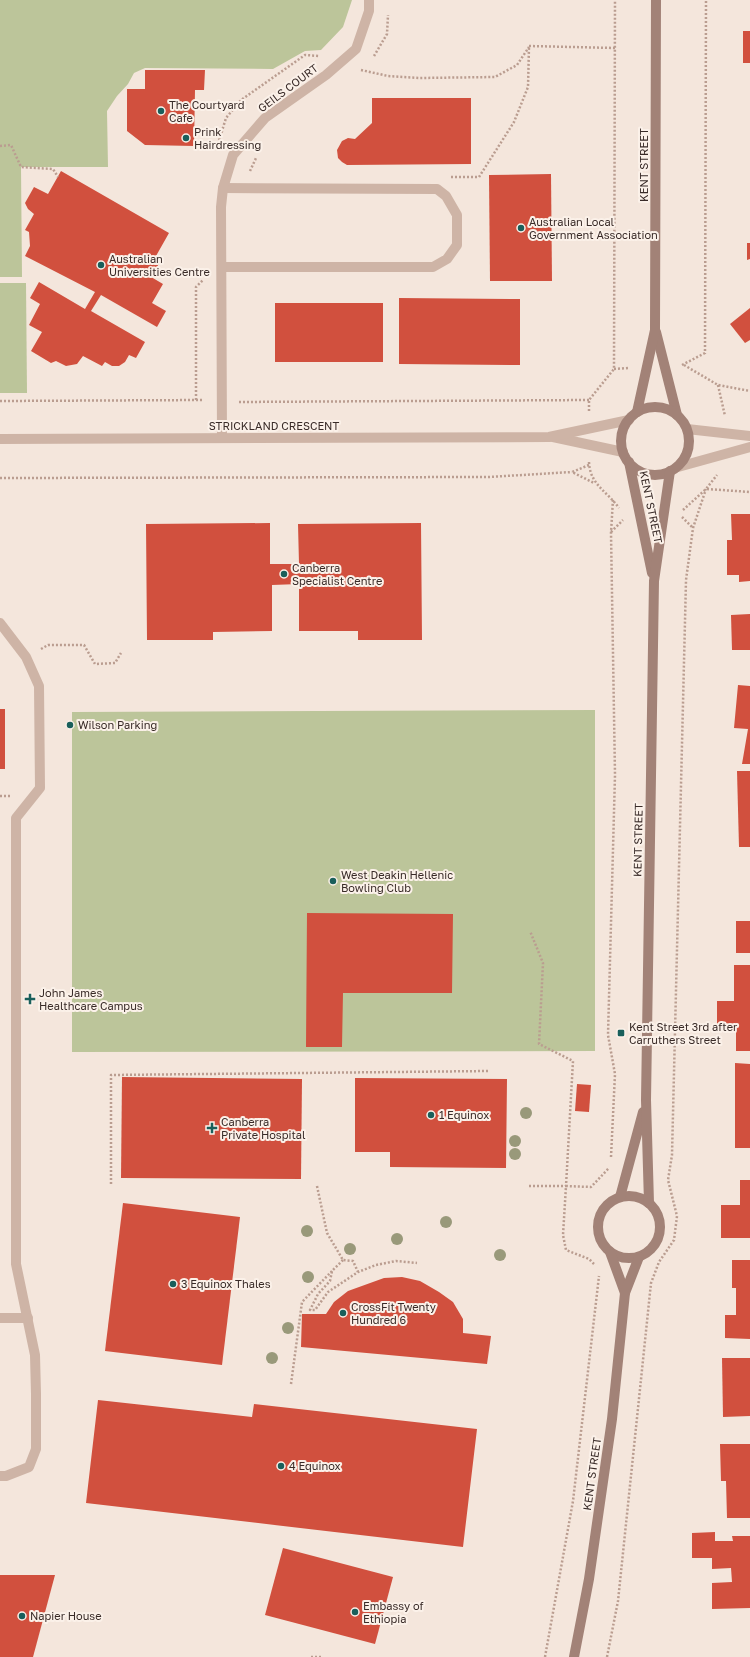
<svg xmlns="http://www.w3.org/2000/svg" width="750" height="1657" viewBox="0 0 750 1657" font-family="'Golos Text',sans-serif">
<rect width="100%" height="100%" fill="#f4e6dc"/>
<g fill="#bcc59a">
<polygon points="0,0 352,0 343,27 321,50 305,51 273,69 145,68 134,73 128,84 117,96 107,111 108,167 21,167 22,277 0,277"/>
<polygon points="0,283 26,283 27,393 0,393"/>
<polygon points="595,710 595,1051 72,1052 72,712"/>
</g>
<g fill="#d1503e">
<rect x="743" y="31" width="7" height="32"/>
<polygon points="145,70 205,70 204,90 195,90 194,146 145,145 127,131 127,89 145,89"/>
<polygon points="372,98 471,98 471,164 347,165 342,162 338,158 337,150 342,141 348,138 355,139 372,123"/>
<polygon points="61,171 169,233 156,256 161,260 153,274 147,271 146,274 163,284 152,303 166,311 157,327 101,295 91,311 145,342 136,358 129,355 125,362 119,366 112,366 105,362 102,366 83,356 77,364 66,366 56,361 51,363 31,351 42,332 29,325 40,304 30,298 39,282 85,309 95,292 25,256 30,246 29,232 25,230 34,214 28,209 25,203 34,187 48,194"/>
<polygon points="551,174 552,281 490,281 489,175"/>
<polygon points="747,243 750,243 750,259 747,260"/>
<polygon points="399,298 520,299 520,365 399,364"/>
<rect x="275" y="303" width="108" height="59"/>
<polygon points="750,308 750,340 745,343 730,324"/>
<polygon points="731,514 750,514 750,581 739,582 739,575 727,575 727,540 732,540"/>
<polygon points="270,523 270,564 299,564 298,524 421,523 422,640 358,640 358,631 299,631 299,584 272,585 272,631 213,632 213,640 147,640 146,524"/>
<polygon points="750,614 750,650 732,650 731,615"/>
<polygon points="738,685 750,686 750,764 742,764 748,729 734,728"/>
<rect x="0" y="709" width="5" height="60"/>
<polygon points="737,771 750,771 750,847 739,847"/>
<polygon points="307,913 453,914 452,993 343,993 342,1047 306,1047"/>
<rect x="736" y="921" width="14" height="32"/>
<polygon points="734,965 750,965 750,1051 736,1051 736,1026 717,1026 717,1001 734,1001"/>
<polygon points="735,1063 750,1064 750,1148 735,1148"/>
<polygon points="122,1077 302,1079 301,1179 121,1178"/>
<polygon points="355,1078 507,1079 506,1168 390,1167 390,1152 355,1152"/>
<polygon points="577,1084 591,1085 589,1112 575,1111"/>
<polygon points="740,1180 750,1180 750,1238 721,1238 721,1205 740,1205"/>
<polygon points="123,1203 240,1217 222,1365 105,1351"/>
<polygon points="732,1260 750,1260 750,1339 725,1338 725,1315 736,1315 736,1288 732,1288"/>
<polygon points="402,1277 420,1281 439,1292 453,1302 463,1319 463,1333 491,1336 487,1364 301,1347 302,1314 326,1314 334,1302 348,1291 384,1278"/>
<polygon points="722,1358 750,1358 750,1416 723,1417"/>
<polygon points="98,1400 252,1417 254,1404 477,1429 463,1547 86,1503"/>
<polygon points="720,1444 750,1444 750,1518 727,1518 726,1481 721,1481"/>
<polygon points="715,1532 715,1541 733,1541 732,1536 750,1536 750,1608 712,1609 712,1583 732,1582 731,1568 712,1569 712,1558 692,1558 692,1533"/>
<polygon points="283,1548 393,1577 375,1644 265,1615"/>
<polygon points="0,1575 55,1575 33,1657 0,1657"/>
</g>
<g fill="none" stroke-linecap="round" stroke-linejoin="round">
<g stroke="#ba9d90" stroke-width="2.5" stroke-dasharray="2 2" stroke-linecap="butt">
<polyline points="529,46 615,48"/>
<polyline points="374,56 387,34 388,15"/>
<polyline points="361,70 388,76 420,78 495,77 517,65 529,47"/>
<polyline points="218,144 226,118 241,100 305,55 319,56"/>
<polyline points="0,146 11,145 21,167 53,169 58,177"/>
<polyline points="250,171 256,158"/>
<polyline points="451,177 479,177 514,122 528,87 529,46"/>
<polyline points="682,365 705,353 706,0"/>
<polyline points="684,365 718,385 750,391"/>
<polyline points="614,369 629,368"/>
<polyline points="718,385 725,416"/>
<polyline points="196,400 196,287 203,280"/>
<polyline points="0,401 204,400"/>
<polyline points="239,402 589,400"/>
<polyline points="589,411 589,400 614,369 615,0"/>
<path d="M589 462C590 485 607 491 619 508"/>
<polyline points="589,465 572,472 594,483"/>
<polyline points="0,478 489,477 572,472"/>
<polyline points="707,489 750,492"/>
<polyline points="683,510 706,489 717,475"/>
<polyline points="682,517 693,528"/>
<polyline points="611,532 623,520"/>
<polyline points="41,649 48,645 84,645 95,664 115,663 121,653"/>
<polyline points="0,796 12,796"/>
<polyline points="611,1157 615,1074 608,1035 615,775 611,533 613,499"/>
<polyline points="111,1184 111,1075 489,1071"/>
<polyline points="317,1186 327,1233 343,1260 353,1261 358,1272"/>
<polyline points="529,1186 566,1186 573,1061 539,1044 543,963 530,931"/>
<polyline points="343,1260 332,1271 330,1281 318,1294 310,1310 315,1310 328,1292 358,1272 376,1265 396,1261 417,1263"/>
<polyline points="594,1264 589,1259 566,1250 563,1235 566,1186 591,1187 609,1168"/>
<polyline points="291,1384 302,1302 332,1271"/>
<polyline points="311,1657 322,1657"/>
<polyline points="545,1657 573,1501 599,1276"/>
<polyline points="607,1657 618,1601 651,1283 659,1262 674,1240 677,1216 668,1180 672,1155 686,580 693,528 706,489"/>
</g>
<g stroke="#ceb4a6" stroke-width="10">
<polyline points="222,267 433,267 447,259 457,245 457,215 446,196 437,189 223,188"/>
<polyline points="0,623 26,657 39,686 40,788 16,818 16,1264 35,1355 36,1394 36,1449 29,1467 6,1476 0,1476"/>
<polyline points="0,1318 28,1318"/>
</g>
<g stroke="#ceb4a6" stroke-width="10">
<polyline points="553,437 623,452"/>
<polyline points="222,438 221,207 223,188 233,155 265,118 326,75 356,49 369,11 369,0"/>
<polyline points="0,439 549,437 629,420"/>
</g>
<g stroke="#ceb4a6" stroke-width="10">
<polyline points="687,429 750,436"/>
<polyline points="678,467 750,447"/>
</g>
<g stroke="#a28277" stroke-width="10">
<polyline points="656,332 677,415"/>
<circle cx="655" cy="441" r="34"/>
<polyline points="637,412 655,330 656,0"/>
<polyline points="629,462 652,573"/>
<circle cx="629" cy="1227" r="31"/>
<polyline points="620,1197 643,1112"/>
<polyline points="649,1203 646,1100 654,581 670,471"/>
<polyline points="610,1252 625,1293"/>
<polyline points="574,1657 589,1579 612,1419 625,1293 639,1257"/>
</g>
</g>
<g fill="#99997a">
<circle cx="526" cy="1113" r="6"/>
<circle cx="515" cy="1141" r="6"/>
<circle cx="515" cy="1154" r="6"/>
<circle cx="446" cy="1222" r="6"/>
<circle cx="307" cy="1231" r="6"/>
<circle cx="397" cy="1239" r="6"/>
<circle cx="350" cy="1249" r="6"/>
<circle cx="500" cy="1255" r="6"/>
<circle cx="308" cy="1277" r="6"/>
<circle cx="288" cy="1328" r="6"/>
<circle cx="272" cy="1358" r="6"/>
</g>
<g fill="#195f5b" stroke="#fbf1e9" stroke-width="1.5">
<circle cx="161" cy="111" r="4"/>
<circle cx="186" cy="138" r="4"/>
<circle cx="521" cy="228" r="4"/>
<circle cx="101" cy="265" r="4"/>
<circle cx="284" cy="574" r="4"/>
<circle cx="70" cy="725" r="4"/>
<circle cx="333" cy="881" r="4"/>
<path d="M28 993h4v4h4v4h-4v4h-4v-4h-4v-4h4z"/>
<rect x="617" y="1029" width="8" height="8" rx="2"/>
<circle cx="431" cy="1115" r="4"/>
<path d="M210 1122h4v4h4v4h-4v4h-4v-4h-4v-4h4z"/>
<circle cx="173" cy="1284" r="4"/>
<circle cx="343" cy="1313" r="4"/>
<circle cx="281" cy="1466" r="4"/>
<circle cx="355" cy="1612" r="4"/>
<circle cx="22" cy="1616" r="4"/>
</g>
<g text-anchor="middle" stroke-width="4" stroke-linejoin="round" paint-order="stroke">
<g font-size="11" fill="#392b28" stroke="#fbf1e9">
<text transform="translate(288 88) rotate(-37)" y="4">GEILS COURT</text>
<text transform="translate(644 165) rotate(-90)" y="4">KENT STREET</text>
<text x="274" y="430">STRICKLAND CRESCENT</text>
<text transform="translate(651 507) rotate(78)" y="4">KENT STREET</text>
<text transform="translate(638 840) rotate(-89)" y="4">KENT STREET</text>
<text transform="translate(592 1474) rotate(-82)" y="4">KENT STREET</text>
</g>
<g font-size="11" fill="#392b28" stroke="#fbf1e9" text-anchor="start">
<text x="169" y="109">The Courtyard<tspan x="169" dy="13">Cafe</tspan></text>
<text x="194" y="136">Prink<tspan x="194" dy="13">Hairdressing</tspan></text>
<text x="529" y="226">Australian Local<tspan x="529" dy="13">Government Association</tspan></text>
<text x="109" y="263">Australian<tspan x="109" dy="13">Universities Centre</tspan></text>
<text x="292" y="572">Canberra<tspan x="292" dy="13">Specialist Centre</tspan></text>
<text x="78" y="729">Wilson Parking</text>
<text x="341" y="879">West Deakin Hellenic<tspan x="341" dy="13">Bowling Club</tspan></text>
<text x="39" y="997">John James<tspan x="39" dy="13">Healthcare Campus</tspan></text>
<text x="629" y="1031">Kent Street 3rd after<tspan x="629" dy="13">Carruthers Street</tspan></text>
<text x="439" y="1119">1 Equinox</text>
<text x="221" y="1126">Canberra<tspan x="221" dy="13">Private Hospital</tspan></text>
<text x="181" y="1288">3 Equinox Thales</text>
<text x="351" y="1311">CrossFit Twenty<tspan x="351" dy="13">Hundred 6</tspan></text>
<text x="289" y="1470">4 Equinox</text>
<text x="363" y="1610">Embassy of<tspan x="363" dy="13">Ethiopia</tspan></text>
<text x="30" y="1620">Napier House</text>
</g>
</g>
</svg>
